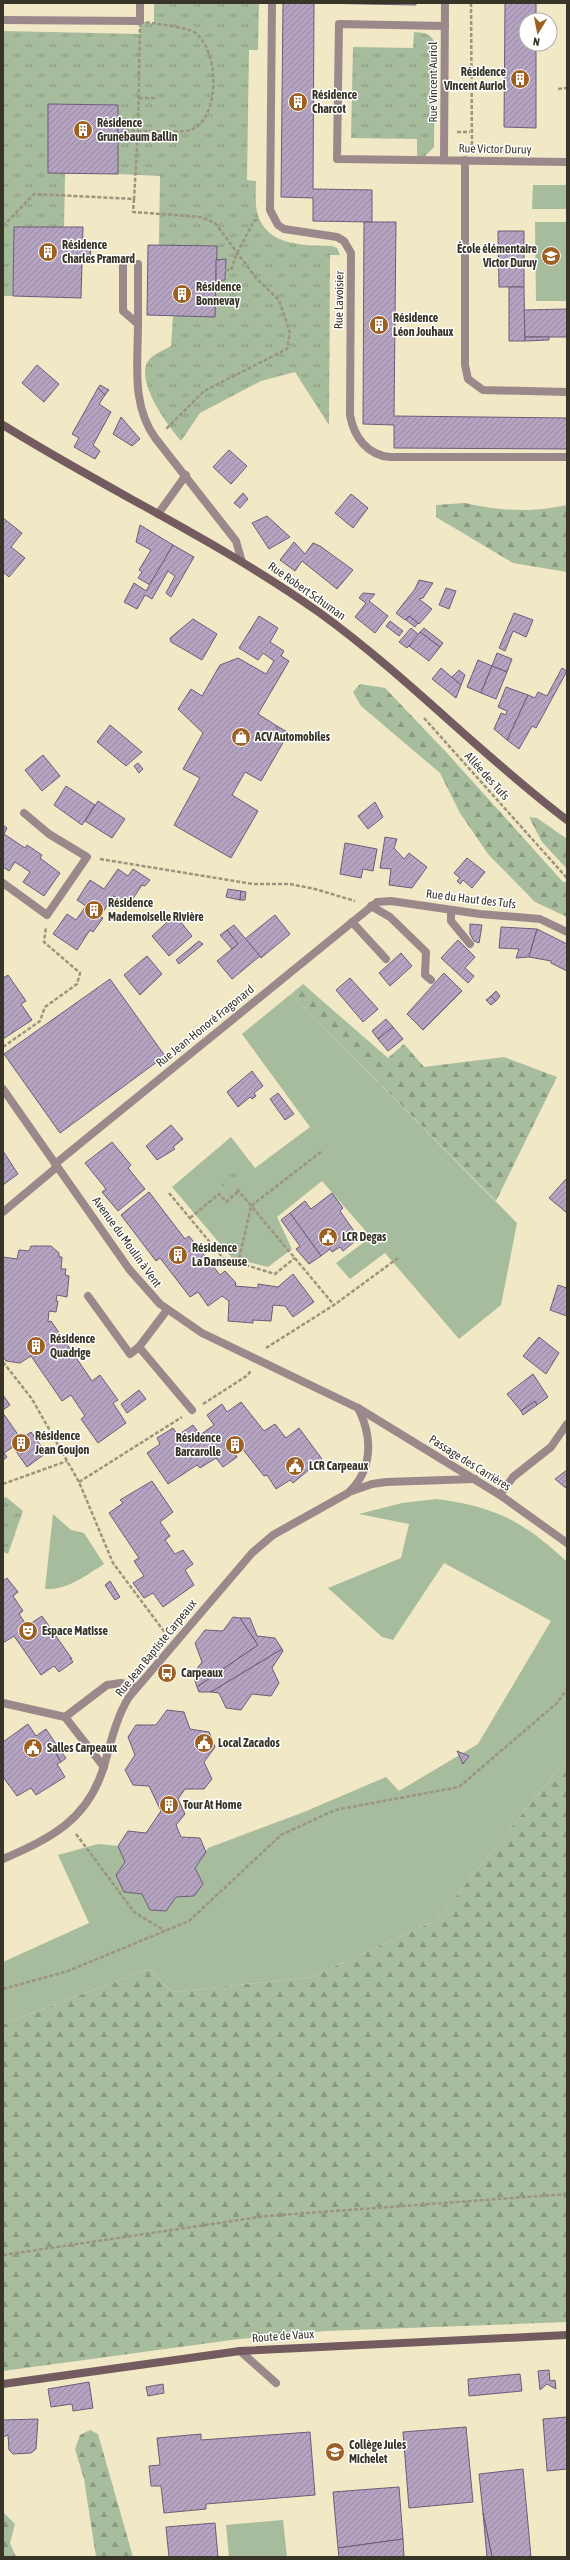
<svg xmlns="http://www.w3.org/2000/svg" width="570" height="2560" viewBox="0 0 570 2560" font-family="'Asap Condensed',sans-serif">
<defs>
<pattern id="forest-firs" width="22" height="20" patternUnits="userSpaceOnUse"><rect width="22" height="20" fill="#a8bd9e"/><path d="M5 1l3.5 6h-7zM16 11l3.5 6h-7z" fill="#8a9a81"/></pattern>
<pattern id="park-tufts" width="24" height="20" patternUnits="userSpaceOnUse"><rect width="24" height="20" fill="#a7bb9d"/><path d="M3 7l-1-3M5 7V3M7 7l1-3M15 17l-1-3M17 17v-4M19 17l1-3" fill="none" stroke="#899980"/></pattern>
<pattern id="building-hatch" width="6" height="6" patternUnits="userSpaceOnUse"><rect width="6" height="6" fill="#b5a4c1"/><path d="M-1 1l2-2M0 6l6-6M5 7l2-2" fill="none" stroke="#94869d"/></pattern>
</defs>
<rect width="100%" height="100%" fill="#f1e8c6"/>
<g fill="#a7bb9d">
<polygon points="533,185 567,185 567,209 532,209"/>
<polygon points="535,222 567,222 567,301 536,301"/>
<polygon points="291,994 517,1223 501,1305 459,1339 385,1253 350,1279 336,1263 371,1237 322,1181 277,1217 292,1249 268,1267 232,1258 172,1187 231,1137 255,1168 310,1127 242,1034"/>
<path d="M436 1499C494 1506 525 1522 567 1562V1758L437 1920 311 1977 172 1992 149 1969 3 2024V1962L89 1923 58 1855 98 1844 118 1846 125 1862 116 1875 124 1892 142 1894 150 1910 165 1911 176 1897 194 1896 203 1884 195 1868 208 1848 304 1812 386 1777 399 1791 478 1744 551 1621 444 1563 393 1640 382 1637 328 1588 401 1558 409 1524 359 1514 402 1503Z"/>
<path d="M53 1514 71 1530 84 1533 104 1564C85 1576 68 1590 45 1589Z"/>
<polygon points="283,2520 287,2557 229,2557 226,2525"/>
</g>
<g fill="url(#forest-firs)">
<path d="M465 503C502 511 529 513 567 505V572L513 563 436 517V505Z"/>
<polygon points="360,684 385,688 447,753 563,882 567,882 567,917 535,902 488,854 460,813 440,773 361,706 353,692"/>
<polygon points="529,817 537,818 567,839 567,869 542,842"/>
<polygon points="303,984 388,1058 404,1044 424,1067 504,1057 557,1077 496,1201 291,994"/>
<polygon points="567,1758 567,2322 326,2331 239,2339 3,2371 3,2024 149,1969 172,1992 311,1977 437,1920"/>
<polygon points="90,2430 98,2434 133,2557 96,2557 84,2479 75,2449 80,2435"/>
<polygon points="3,2512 15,2524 10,2543 16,2557 3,2557"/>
</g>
<g fill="url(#park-tufts)">
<path d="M154 3H259L258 50H249L247 180 256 181C256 190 255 202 257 212 266 247 304 245 332 246L337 248 340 255H330L329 425 295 372 261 381 200 413 181 441C168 426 135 382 148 361 153 354 164 350 171 346L173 316H215L216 281 225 280 226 260H216L159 245 160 176 118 174V141H126V119H118V105L48 104V173H65L64 227H14L13 296H3V31L140 34V21L154 24Z"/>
<path d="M414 32C425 33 431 33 435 44L434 147 425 156H417V139L351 138 353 47 413 48Z"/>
<polygon points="233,1161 248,1180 229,1195 214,1176"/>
<polygon points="6,1497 23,1511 8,1554 3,1552 3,1498"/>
</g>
<g fill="url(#building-hatch)" stroke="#6c5c77">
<polygon points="283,3 314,3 313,189 372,190 372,222 313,221 313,198 281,197"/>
<polygon points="314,3 416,3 416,5"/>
<polygon points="505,3 536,3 536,20 526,20 526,44 536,44 536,128 504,127"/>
<polygon points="48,104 118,105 118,174 48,173"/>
<rect x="118" y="119" width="8" height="22"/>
<polygon points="364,222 396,222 394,416 567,418 567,449 394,448 394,425 363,424"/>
<polygon points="14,227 83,227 81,298 13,296"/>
<polygon points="498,231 524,231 524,287 499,287"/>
<polygon points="83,242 91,242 90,263 82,262"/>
<polygon points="148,245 217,246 215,317 147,315"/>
<polygon points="226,259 225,280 216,281 216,260"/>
<polygon points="509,287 524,287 525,341 509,341"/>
<polygon points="567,309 567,337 525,337 524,310"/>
<polygon points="525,337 549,337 549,340 525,341"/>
<polygon points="37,365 59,384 44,402 22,383"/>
<polygon points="100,385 109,390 105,395 98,388"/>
<polygon points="98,388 105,395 99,404 111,412 93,445 100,451 95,459 74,447 79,438 72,434"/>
<polygon points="121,417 140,439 132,446 113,434"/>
<polygon points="229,450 247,466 231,484 213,467"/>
<polygon points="243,493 248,499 240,508 234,503"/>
<polygon points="351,494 368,508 353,528 335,513"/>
<polygon points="267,516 290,537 269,549 252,523"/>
<polygon points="3,518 22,533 11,547 25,558 9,577 3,572"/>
<polygon points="140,525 173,545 150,585 138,578 142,572 139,570 151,550 136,542"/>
<polygon points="294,542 305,554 313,543 320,546 353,570 337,589 302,561 295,571 280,560"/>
<polygon points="173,545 194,557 171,597 166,593 175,576 168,571 152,599 145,595 137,609 124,602 134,583 146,591"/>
<polygon points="419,580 433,583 423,598 419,599 432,609 419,624 409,616 405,620 396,613 415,589"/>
<polygon points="446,588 456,591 449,609 439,605"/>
<polygon points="363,593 375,594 369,601 388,616 375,633 355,617 366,603 359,598"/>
<polygon points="514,613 533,620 526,637 513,631 505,651 499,648"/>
<polygon points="259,616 278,628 270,642 284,651 281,656 289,661 258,714 277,726 284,741 261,781 245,772 232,795 258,811 231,858 174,825 200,778 183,769 203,733 178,709 191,689 202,696 220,665 238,658 266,674 274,661 263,653 258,660 239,648"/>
<polygon points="409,616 418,623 415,627 406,620"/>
<polygon points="193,619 217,634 202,660 171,642 170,638"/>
<polygon points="390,621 403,631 399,636 386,626"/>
<polygon points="411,628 419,635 407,648 399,642"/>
<polygon points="424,628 443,643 440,647 420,632"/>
<polygon points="420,632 440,647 429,661 409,646"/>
<polygon points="497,653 512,659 507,672 492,666"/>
<polygon points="478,660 492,666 481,693 467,687"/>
<polygon points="492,666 507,672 496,699 481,693"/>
<polygon points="441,668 461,685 456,698 432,679"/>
<polygon points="562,668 567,671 536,728 532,726 519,749 507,740 528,695 535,698 538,692 547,696"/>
<polygon points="459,670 465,675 461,685 452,677"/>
<polygon points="506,687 528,695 507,740 494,729 501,713 506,715 507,711 498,707"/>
<polygon points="110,725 142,752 126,766 97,742"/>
<polygon points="277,726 289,733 284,741 277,730"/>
<polygon points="43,755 60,776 42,791 25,770"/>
<polygon points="138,763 143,769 139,773 134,766"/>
<polygon points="66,786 95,805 82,825 54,805"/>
<polygon points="98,801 125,819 112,838 85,821"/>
<polygon points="375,802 383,817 368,829 358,816"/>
<polygon points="3,825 7,828 4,834 25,848 27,845 42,855 40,858 60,873 44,896 23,882 30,872 15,862 9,871 3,867"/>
<polygon points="385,837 397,839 394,848 404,859 409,853 427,867 412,888 389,885 391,869 380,868"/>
<polygon points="345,843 377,849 373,871 363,869 361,878 340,874"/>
<polygon points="467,858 485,872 472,888 463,880 460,884 457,881 460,878 454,873"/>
<polygon points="118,869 128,876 133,869 150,880 145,886 142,885 128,906 114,896 100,916 103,918 93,932 90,930 77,950 53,934 67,914 76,920 86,906 77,900 90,880 104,889"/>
<polygon points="228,889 241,891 240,900 226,897"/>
<polygon points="241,891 246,892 245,900 240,900"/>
<polygon points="175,915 192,936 169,956 152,936"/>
<polygon points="275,915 290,934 261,958 245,939"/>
<polygon points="470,924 482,925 479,943 474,941 470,934"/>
<polygon points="234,925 260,956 232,979 217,961 238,944 227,930"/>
<polygon points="501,927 537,929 529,957 516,958 519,949 499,948"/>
<polygon points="537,929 567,944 567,971 551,963 551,961 529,957"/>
<polygon points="227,930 238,944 232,949 220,935"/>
<polygon points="458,940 475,957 465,968 474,976 468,983 441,958"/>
<polygon points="199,941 203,944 179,964 176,960"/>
<polygon points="401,953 412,966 390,986 379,973"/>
<polygon points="147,956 162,974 140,995 124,975"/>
<polygon points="444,973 462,991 423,1030 407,1014"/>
<polygon points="8,975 26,1001 21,1004 32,1020 3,1039 3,978"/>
<polygon points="350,978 378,1009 363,1022 336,990"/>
<polygon points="110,979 165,1056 60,1133 4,1054"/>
<polygon points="496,991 500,996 496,1001 491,996"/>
<polygon points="491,996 496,1001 491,1005 486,1000"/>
<polygon points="386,1019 393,1027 378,1039 372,1031"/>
<polygon points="393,1027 403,1039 388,1051 378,1039"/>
<polygon points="252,1071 263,1086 254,1093 256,1096 252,1099 250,1097 238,1107 227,1092"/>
<polygon points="278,1093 294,1114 285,1120 270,1099"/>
<polygon points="171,1125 183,1139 173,1147 175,1149 157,1160 146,1146"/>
<polygon points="112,1142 131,1165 128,1168 145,1189 118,1211 102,1192 106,1189 85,1163"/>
<polygon points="3,1151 18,1174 3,1185"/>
<polygon points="567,1178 567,1213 549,1198"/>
<polygon points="149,1192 185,1239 189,1236 220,1275 225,1271 236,1283 235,1286 258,1288 258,1284 278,1287 293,1274 314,1302 293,1317 285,1306 273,1305 271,1321 253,1320 253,1323 228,1321 229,1301 222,1296 208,1306 198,1292 190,1297 160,1258 156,1261 121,1215"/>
<polygon points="332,1193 343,1208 340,1211 359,1238 343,1251 340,1247 332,1252 330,1249 321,1256 290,1213 305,1201 311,1209"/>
<polygon points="290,1213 321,1256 309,1264 296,1249 300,1246 281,1220"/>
<polygon points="31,1246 51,1246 59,1253 59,1257 62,1257 61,1269 66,1269 65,1275 69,1276 67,1297 57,1295 56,1301 58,1301 56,1312 49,1311 48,1322 51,1321 92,1381 100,1375 118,1400 113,1403 126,1423 98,1443 81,1419 85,1416 71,1395 62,1401 31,1356 20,1363 6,1361 3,1357 3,1257 17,1259 19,1250 29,1251"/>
<polygon points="558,1285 567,1288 567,1316 550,1310"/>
<polygon points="539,1337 559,1353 546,1374 523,1356"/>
<polygon points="533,1374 548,1397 537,1405 535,1401 521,1411 507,1394"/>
<polygon points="139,1390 146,1399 127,1413 121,1404"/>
<polygon points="3,1395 10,1405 3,1410"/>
<polygon points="535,1401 537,1405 523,1415 521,1411"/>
<polygon points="241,1402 264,1431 275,1424 286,1438 299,1428 322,1459 293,1483 290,1480 276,1489 267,1475 264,1476 241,1447 234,1452 237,1457 223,1467 216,1458 200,1468 197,1465 168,1484 147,1453 160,1444 157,1438 173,1428 178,1435 193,1425 200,1435 214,1425 207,1415 222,1404 227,1412"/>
<polygon points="3,1413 21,1439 31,1432 46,1453 27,1467 13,1447 4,1453 7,1457 3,1460"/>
<polygon points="567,1470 567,1489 555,1479"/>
<polygon points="152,1481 173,1512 160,1522 170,1536 165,1540 175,1554 183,1550 193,1564 185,1570 194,1585 163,1607 153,1593 144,1598 133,1583 144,1576 134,1561 139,1558 109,1513 123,1503 120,1500"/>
<polygon points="7,1578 18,1592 13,1596 23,1611 19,1614 27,1626 42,1616 72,1659 70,1658 73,1662 59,1672 54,1666 41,1675 14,1636 3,1643 3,1581"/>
<polygon points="110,1581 120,1597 115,1600 105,1585"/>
<polygon points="233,1617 240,1618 258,1645 197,1687 193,1674 202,1662 195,1643 205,1630 223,1631"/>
<polygon points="240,1618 250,1618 257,1636 275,1638 282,1649 211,1692 199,1692 197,1687 258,1645"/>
<polygon points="282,1649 283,1651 272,1668 279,1683 271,1696 252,1694 241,1710 226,1708 219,1693 211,1692"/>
<polygon points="167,1710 184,1712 190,1729 209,1732 215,1747 204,1762 212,1779 204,1789 185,1789 178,1799 185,1814 176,1825 181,1837 200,1838 206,1852 195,1868 203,1884 194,1896 176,1897 166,1911 150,1910 142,1894 124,1892 116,1875 125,1862 118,1846 128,1831 146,1833 161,1811 149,1786 133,1785 125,1770 135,1755 128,1737 136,1725 156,1725"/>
<polygon points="28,1724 36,1736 46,1729 56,1744 52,1747 61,1762 57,1764 65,1777 36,1795 31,1788 17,1796 3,1777 3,1742"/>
<polygon points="60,1750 66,1758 61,1762 56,1753"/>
<polygon points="457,1751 469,1756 463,1764"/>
<polygon points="549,2370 550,2381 555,2380 556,2389 547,2384 540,2390 538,2371"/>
<polygon points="520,2374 522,2391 469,2396 468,2379"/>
<polygon points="89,2382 93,2408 73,2411 72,2404 51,2407 48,2389"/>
<polygon points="163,2384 164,2393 148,2396 146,2387"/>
<polygon points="567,2417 567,2469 547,2471 543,2419"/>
<polygon points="38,2419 36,2449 31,2453 13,2454 9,2450 8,2435 3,2437 3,2420"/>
<polygon points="466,2427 473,2502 409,2508 403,2432"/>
<polygon points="310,2432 315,2495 206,2504 206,2509 164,2513 161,2486 151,2486 149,2466 160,2465 157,2438 201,2434 201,2440"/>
<polygon points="523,2469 531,2557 492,2557 483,2513 479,2474"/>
<polygon points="399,2487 403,2539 338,2548 333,2492"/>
<polygon points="483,2513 492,2557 487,2557"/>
<polygon points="215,2523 218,2557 169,2557 166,2527"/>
<polygon points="403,2539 404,2557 339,2557 338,2548"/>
</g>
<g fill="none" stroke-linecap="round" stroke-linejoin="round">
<g stroke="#9c957d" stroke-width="2.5" stroke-dasharray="4 2" stroke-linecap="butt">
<polyline points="471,3 472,146"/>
<path d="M140 21C153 24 183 26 194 32 219 48 221 115 193 129 183 134 150 130 138 131Z"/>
<polyline points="558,89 567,88"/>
<polyline points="139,98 155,98"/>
<polyline points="457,132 470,132"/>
<polyline points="134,199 133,212 201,217 215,223 256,278 279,300 290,333 287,349 204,391 165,430"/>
<polyline points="3,226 34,194 134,199 138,131 126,130"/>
<polyline points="225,270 231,270 237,253 254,221 259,219"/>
<polyline points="424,718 567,878"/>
<polyline points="100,859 253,884 290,884 315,889 355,901"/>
<polyline points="3,1047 40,1021 45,1007 77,984 80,973 44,942 46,927"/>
<polyline points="237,1189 334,1305"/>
<polyline points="169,1193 223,1258 275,1274 295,1258"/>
<polyline points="190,1218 219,1194 226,1202 239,1191"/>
<polyline points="238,1264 251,1206 322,1151"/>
<polyline points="266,1348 334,1305 398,1258"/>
<polyline points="3,1362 32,1399 79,1482 113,1563 166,1634"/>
<polyline points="203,1404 248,1375 251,1370"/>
<polyline points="79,1482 182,1417"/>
<polyline points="3,1484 67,1461"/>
<polyline points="76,1834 134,1912 165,1931"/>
<polyline points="3,1989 68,1971 189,1921 281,1835 335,1810 459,1787 557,1703 567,1689"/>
<polyline points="3,2255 266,2216 567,2194"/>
</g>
<g stroke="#9a888b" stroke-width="8">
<polyline points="123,264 123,311 138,324"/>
<polyline points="138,324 138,264"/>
<polyline points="371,906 390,917 426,952 425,975 431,980"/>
<polyline points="451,910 451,921 470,944"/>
<polyline points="352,922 386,959"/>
<polyline points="88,1296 130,1354 139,1347"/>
<polyline points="167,1310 139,1347 192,1410"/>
<polyline points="3,1703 65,1717"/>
<polyline points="104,1767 65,1717 107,1685 121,1683 137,1687"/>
<polyline points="240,2351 276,2383"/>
</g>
<g stroke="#9a888b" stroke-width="8">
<path d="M272 3 270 210 278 225 284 229 337 237 344 241 351 253 350 415C354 437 367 455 390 457H567"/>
<polyline points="3,20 140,21 140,3"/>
<polyline points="445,26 339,24 337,159 567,162"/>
<polyline points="444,160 445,3"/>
<polyline points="465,160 465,365 468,379 483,390 567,392"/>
<path d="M138 324C138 363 131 406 156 439L236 541 242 562"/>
<polyline points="158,514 186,475"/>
<polyline points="3,883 47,915 87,857 49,834 24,813"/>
<polyline points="3,1089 129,1269 160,1304 202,1333 358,1408 500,1495 567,1543"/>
<polyline points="55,1164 377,902 391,901 480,914 540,919 567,932"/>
<polyline points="3,1212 57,1167"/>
<polyline points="352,1491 372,1484 386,1482 475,1479"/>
<polyline points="500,1495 513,1477 551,1447 567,1424"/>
<path d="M3 1859C51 1838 88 1820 104 1766 111 1742 116 1718 129 1697L252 1553 273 1535 348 1493C373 1470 373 1437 358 1408"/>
</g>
<g stroke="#745b5f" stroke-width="8">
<path d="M3 425C107 490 219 541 320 613 407 676 481 755 567 820"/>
<polyline points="3,2384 240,2351 567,2335"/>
</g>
</g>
<defs>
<g id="building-disc" transform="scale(1)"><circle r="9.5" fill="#9c6122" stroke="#fff"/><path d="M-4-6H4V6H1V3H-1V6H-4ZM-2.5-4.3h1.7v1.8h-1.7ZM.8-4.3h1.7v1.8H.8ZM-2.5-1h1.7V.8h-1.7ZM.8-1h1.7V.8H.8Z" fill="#fff"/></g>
<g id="school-disc" transform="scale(1)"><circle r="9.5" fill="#9c6122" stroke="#fff"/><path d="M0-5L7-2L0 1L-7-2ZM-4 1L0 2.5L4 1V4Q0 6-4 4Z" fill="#fff"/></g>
<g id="shop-disc" transform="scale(1)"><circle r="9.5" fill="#9c6122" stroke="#fff"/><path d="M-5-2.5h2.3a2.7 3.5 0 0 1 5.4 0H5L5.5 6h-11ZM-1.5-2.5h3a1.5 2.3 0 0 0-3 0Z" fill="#fff"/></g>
<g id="civic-disc" transform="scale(1)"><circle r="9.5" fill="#9c6122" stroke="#fff"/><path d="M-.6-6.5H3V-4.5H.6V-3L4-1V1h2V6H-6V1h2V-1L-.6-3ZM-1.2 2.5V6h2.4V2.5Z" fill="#fff"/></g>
<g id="theatre-disc" transform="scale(1)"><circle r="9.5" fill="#9c6122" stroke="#fff"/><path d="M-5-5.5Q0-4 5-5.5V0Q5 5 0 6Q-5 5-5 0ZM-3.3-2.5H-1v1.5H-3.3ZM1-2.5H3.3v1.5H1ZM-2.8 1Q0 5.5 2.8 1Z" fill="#fff"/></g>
<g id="bus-disc" transform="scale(1)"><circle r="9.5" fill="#9c6122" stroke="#fff"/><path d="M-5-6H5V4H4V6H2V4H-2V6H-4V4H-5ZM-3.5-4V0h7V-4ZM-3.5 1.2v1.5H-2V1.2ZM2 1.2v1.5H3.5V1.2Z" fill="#fff"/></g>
</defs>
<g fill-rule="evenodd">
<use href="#building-disc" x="520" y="79"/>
<use href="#building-disc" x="298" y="102"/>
<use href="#building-disc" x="83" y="130"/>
<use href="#building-disc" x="48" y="252"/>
<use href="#school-disc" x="551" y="256"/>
<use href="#building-disc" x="182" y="294"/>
<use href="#building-disc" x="379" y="325"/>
<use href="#shop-disc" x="241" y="737"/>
<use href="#building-disc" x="94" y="910"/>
<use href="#civic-disc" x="328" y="1237"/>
<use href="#building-disc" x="178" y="1255"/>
<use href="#building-disc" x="36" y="1346"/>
<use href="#building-disc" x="21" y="1443"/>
<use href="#building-disc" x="235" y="1445"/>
<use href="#civic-disc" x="295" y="1466"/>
<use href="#theatre-disc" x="28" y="1631"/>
<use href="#bus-disc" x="167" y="1673"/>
<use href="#civic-disc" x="204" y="1743"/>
<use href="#civic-disc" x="33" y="1748"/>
<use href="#building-disc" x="169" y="1805"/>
<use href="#school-disc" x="335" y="2452"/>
</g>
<g text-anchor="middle" stroke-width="3" stroke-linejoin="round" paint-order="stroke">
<g font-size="12" font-weight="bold" fill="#383427" stroke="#fff" text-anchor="start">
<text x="506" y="76" text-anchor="end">Résidence<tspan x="506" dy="14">Vincent Auriol</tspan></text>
<text x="312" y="99">Résidence<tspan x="312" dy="14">Charcot</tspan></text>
<text x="97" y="127">Résidence<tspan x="97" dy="14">Grunebaum Ballin</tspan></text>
<text x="62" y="249">Résidence<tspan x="62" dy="14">Charles Pramard</tspan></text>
<text x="537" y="253" text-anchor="end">École élémentaire<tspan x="537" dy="14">Victor Duruy</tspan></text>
<text x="196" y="291">Résidence<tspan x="196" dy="14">Bonnevay</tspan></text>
<text x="393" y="322">Résidence<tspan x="393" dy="14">Léon Jouhaux</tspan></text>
<text x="255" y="741">ACV Automobiles</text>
<text x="108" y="907">Résidence<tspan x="108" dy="14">Mademoiselle Rivière</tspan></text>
<text x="342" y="1241">LCR Degas</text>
<text x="192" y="1252">Résidence<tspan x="192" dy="14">La Danseuse</tspan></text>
<text x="50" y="1343">Résidence<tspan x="50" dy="14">Quadrige</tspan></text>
<text x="35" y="1440">Résidence<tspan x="35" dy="14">Jean Goujon</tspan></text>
<text x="221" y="1442" text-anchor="end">Résidence<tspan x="221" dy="14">Barcarolle</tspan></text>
<text x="309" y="1470">LCR Carpeaux</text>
<text x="42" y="1635">Espace Matisse</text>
<text x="181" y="1677">Carpeaux</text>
<text x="218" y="1747">Local Zacados</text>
<text x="47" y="1752">Salles Carpeaux</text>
<text x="183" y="1809">Tour At Home</text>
<text x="349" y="2449">Collège Jules<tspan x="349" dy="14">Michelet</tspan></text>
</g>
<g font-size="12" fill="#383427" stroke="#fff">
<text transform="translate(433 82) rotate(-90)" y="4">Rue Vincent Auriol</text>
<text transform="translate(495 149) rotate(1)" y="4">Rue Victor Duruy</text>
<text transform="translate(339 300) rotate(-89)" y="4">Rue Lavoisier</text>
<text transform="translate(307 591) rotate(35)" y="4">Rue Robert Schuman</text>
<text transform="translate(487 776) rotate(48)" y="4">Allée des Tufs</text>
<text transform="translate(471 899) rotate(7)" y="4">Rue du Haut des Tufs</text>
<text transform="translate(205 1026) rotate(-39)" y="4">Rue Jean-Honoré Fragonard</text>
<text transform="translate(127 1242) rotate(54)" y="4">Avenue du Moulin à Vent</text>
<text transform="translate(470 1463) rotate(32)" y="4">Passage des Carrières</text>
<text transform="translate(156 1648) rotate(-51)" y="4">Rue Jean Baptiste Carpeaux</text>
<text transform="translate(283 2336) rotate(-4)" y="4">Route de Vaux</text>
</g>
</g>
<rect width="570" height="2560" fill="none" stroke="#383427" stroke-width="8"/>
<g transform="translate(538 32) rotate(190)"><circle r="19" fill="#ffffff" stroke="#afaea9"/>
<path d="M0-3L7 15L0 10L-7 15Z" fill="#9c6122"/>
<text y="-6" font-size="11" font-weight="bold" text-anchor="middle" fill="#383427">N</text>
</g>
</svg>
